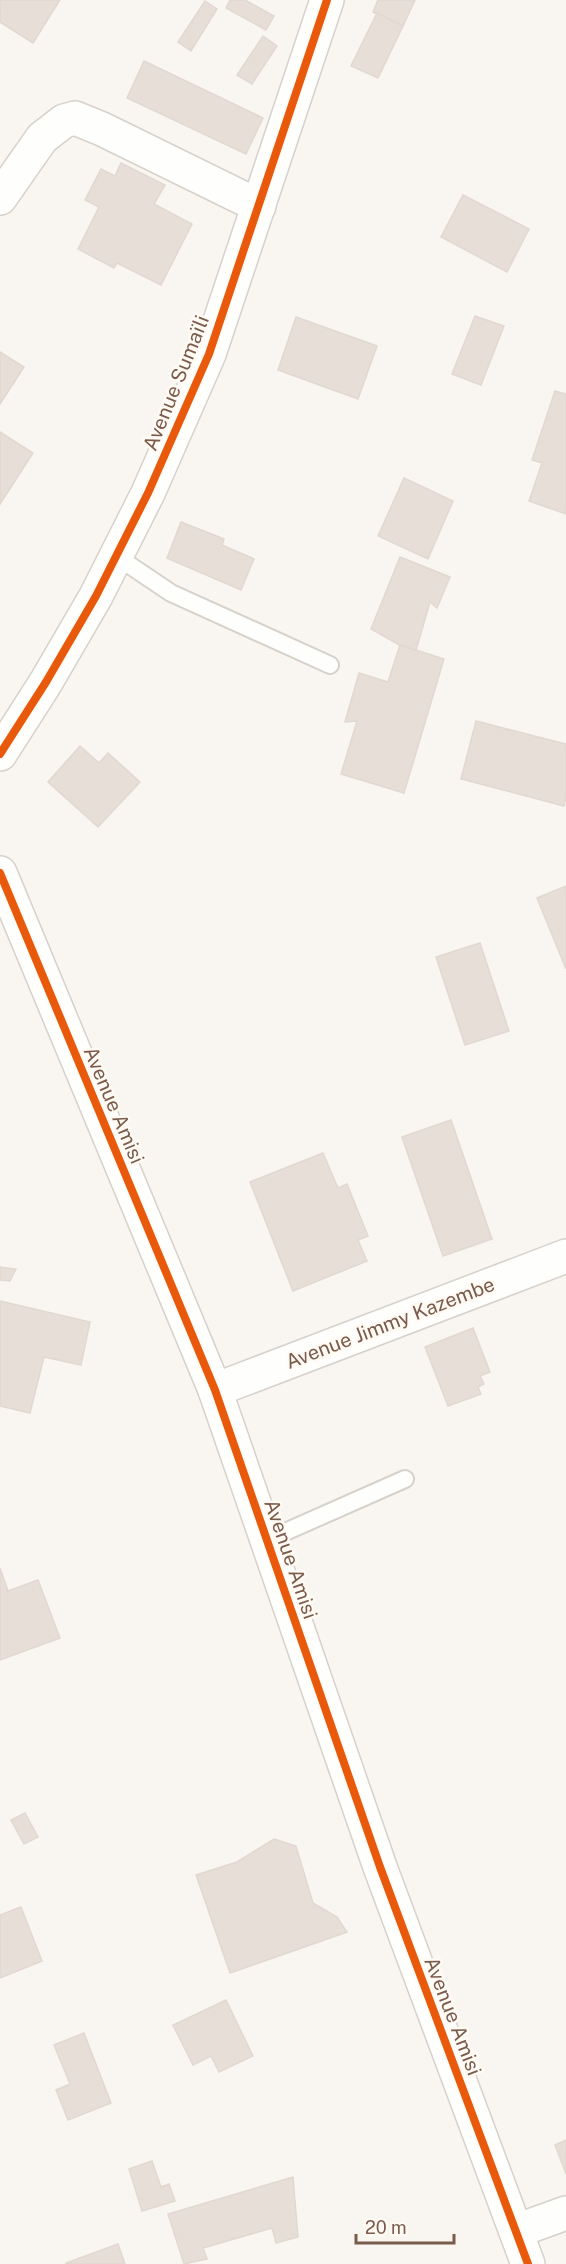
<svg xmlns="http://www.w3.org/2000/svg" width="566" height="2264" viewBox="0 0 566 2264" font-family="'Public Sans',sans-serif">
<rect width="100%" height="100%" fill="#f9f5f0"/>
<g fill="#e6ded7" stroke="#e2d8d2" stroke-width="1.5">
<polygon points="0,0 60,0 33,43 0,22"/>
<polygon points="230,0 245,0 274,16 266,30 226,8"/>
<polygon points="378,0 415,0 403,26 373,12"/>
<polygon points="205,1 217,9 191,51 178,42"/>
<polygon points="377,13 403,26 378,78 351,66"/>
<polygon points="263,36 277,46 252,84 237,75"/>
<polygon points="144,61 263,118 246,154 127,98"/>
<polygon points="121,163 165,185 154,204 192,224 161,285 117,263 114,268 78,249 99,207 85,200 101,169 115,176"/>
<polygon points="463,195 529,229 507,272 441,237"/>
<polygon points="475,316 504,326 481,385 452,374"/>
<polygon points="296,317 377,346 358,399 278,370"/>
<polygon points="0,352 24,367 0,404"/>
<polygon points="555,391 566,394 566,514 529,501 542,463 532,460"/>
<polygon points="0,432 33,453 0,504"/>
<polygon points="404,478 453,501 428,559 378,536"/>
<polygon points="181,522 224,539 222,545 254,559 241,590 167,558"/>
<polygon points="400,557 450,577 437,608 430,602 415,654 371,629"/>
<polygon points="400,645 444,659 404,793 341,774 357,721 345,722 359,673 388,682"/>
<polygon points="476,721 566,744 566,797 564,806 461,779"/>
<polygon points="80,746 99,763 108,753 140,782 98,827 48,782"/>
<polygon points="566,886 566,969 537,898"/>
<polygon points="480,943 509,1031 465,1045 436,957"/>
<polygon points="451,1120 492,1239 443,1256 402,1137"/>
<polygon points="323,1153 338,1188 347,1184 368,1236 358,1240 367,1261 293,1291 250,1182"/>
<polygon points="0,1267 16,1269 10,1281 0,1280"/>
<polygon points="0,1301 90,1322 81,1365 44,1357 30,1413 0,1406"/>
<polygon points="473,1328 490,1372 480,1376 484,1384 478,1387 481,1394 448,1406 425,1347"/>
<polygon points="0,1568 8,1591 38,1580 60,1638 0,1660"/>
<polygon points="25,1813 38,1837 24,1844 11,1820"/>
<polygon points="274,1839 296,1846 313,1903 337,1917 347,1932 230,1973 196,1875 237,1862"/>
<polygon points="21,1907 42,1961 0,1978 0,1915"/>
<polygon points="226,2000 253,2056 219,2072 211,2056 193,2065 173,2025"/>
<polygon points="84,2033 111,2103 68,2120 56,2090 70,2084 54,2045"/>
<polygon points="566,2140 566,2174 555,2145"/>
<polygon points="152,2161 161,2187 169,2184 175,2201 142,2211 129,2169"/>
<polygon points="293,2177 298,2237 276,2243 272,2228 203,2248 207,2259 184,2264 168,2214"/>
<polygon points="118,2244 125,2264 66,2264 66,2263"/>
</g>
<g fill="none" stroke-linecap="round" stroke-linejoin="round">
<g stroke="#d7d1cb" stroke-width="20">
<g id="service">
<polyline points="116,556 171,593 330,665"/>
<polyline points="267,1540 405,1479"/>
</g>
</g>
<g stroke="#d7d1cb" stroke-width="36">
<g id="minor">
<polyline points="0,198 42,138 64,121 75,118 102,129 259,206"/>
<polyline points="0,754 46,682 96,596 148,493 209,354 327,0"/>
<polyline points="0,873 215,1390 380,1867 528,2264"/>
<polyline points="215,1390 566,1256"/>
<polyline points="516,2231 566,2213"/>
</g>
</g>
<use href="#service" stroke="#fefefd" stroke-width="16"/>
<use href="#minor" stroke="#fefefd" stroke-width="33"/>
<g stroke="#fffaf3" stroke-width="11">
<g id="cycleway">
<polyline points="0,754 46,682 96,596 148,493 209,354 327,0"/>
<polyline points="0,873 215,1390 380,1867 528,2264"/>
</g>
</g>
<use href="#cycleway" stroke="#e8590c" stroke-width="8"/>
</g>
<g text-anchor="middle" stroke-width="5" stroke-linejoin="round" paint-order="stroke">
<g font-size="20" fill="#7a5c4d" stroke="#fffaf3">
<text transform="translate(176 383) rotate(-68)" y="7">Avenue Sumaïli</text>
<text transform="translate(114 1105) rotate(67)" y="7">Avenue Amisi</text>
<text transform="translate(390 1323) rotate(-21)" y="7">Avenue Jimmy Kazembe</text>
<text transform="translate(291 1559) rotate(71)" y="7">Avenue Amisi</text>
<text transform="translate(453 2016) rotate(69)" y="7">Avenue Amisi</text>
</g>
</g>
<path d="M356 2234v9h98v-9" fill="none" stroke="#7a5c4d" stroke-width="3"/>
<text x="365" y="2234" font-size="18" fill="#7a5c4d" stroke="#fffaf3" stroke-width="4.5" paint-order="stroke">20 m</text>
</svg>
